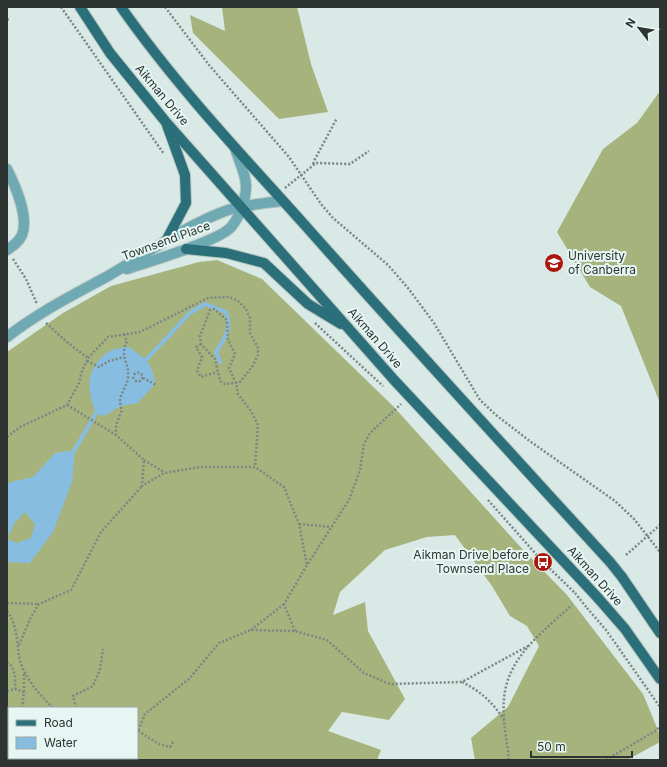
<svg xmlns="http://www.w3.org/2000/svg" width="667" height="767" viewBox="0 0 667 767" font-family="Inter,sans-serif">
<rect width="100%" height="100%" fill="#d9e9e5"/>
<g fill="#a6b37c" fill-rule="evenodd">
<polygon points="222,7 297,7 311,64 328,112 279,119 193,33 190,15 225,31"/>
<polygon points="660,91 660,403 621,306 590,287 557,232 603,149 637,123"/>
<path d="M217 260 262 279 393 406 525 552 567 595 643 694 660 735V742L627 760H475L471 738 508 707 539 646 527 626 510 616 492 586 455 535 427 537 385 550 340 592 333 615 365 602 368 631 405 699 389 720 342 712 328 731 381 750 377 760H7V352L63 313 111 286 199 262ZM9 708H137V758H9Z"/>
</g>
<g fill="#87bde1" fill-rule="evenodd">
<path d="M129 347C146 360 152 361 155 384L138 403 121 406 104 416 96 414C89 392 84 376 101 358 110 349 116 348 129 347Z"/>
<path d="M75 450 72 482 53 532 30 563 7 562V484L11 482 33 477 55 453ZM25 512 35 524 31 538 17 543 7 539 14 524Z"/>
</g>
<g fill="none" stroke-linecap="round" stroke-linejoin="round">
<g stroke="#87bde1" stroke-width="4">
<path d="M142 364 190 313 205 304 226 312C232 330 225 337 216 352L220 362"/>
<polyline points="72,454 98,410"/>
</g>
<g stroke="#b7c5c1" stroke-width="12">
<g id="minor">
<path d="M7 169C15 185 29 217 22 235 19 242 13 246 7 250"/>
<path d="M127 269C147 262 221 241 232 226 240 216 246 199 246 186 246 174 238 159 235 148"/>
<path d="M7 337C39 312 73 295 108 276 146 254 188 224 228 210 246 205 264 203 282 201"/>
</g>
</g>
<g stroke="#b7c5c1" stroke-width="12">
<g id="major">
<polyline points="80,7 110,53 165,121 395,381 585,584"/>
<path d="M121 7C175 84 240 153 303 223 404 337 507 449 610 562"/>
<polyline points="166,241 186,203 185,175 167,125"/>
<polyline points="186,249 226,253 264,263 308,304 341,324"/>
<polyline points="622,577 660,633"/>
<polyline points="598,598 625,629 660,679"/>
</g>
</g>
<g stroke="#7c8784" stroke-width="2.5" stroke-dasharray="2 2" stroke-linecap="butt">
<polyline points="61,7 164,154"/>
<polyline points="165,7 209,65 289,157 321,204 333,218 388,265 408,288 434,323 480,400 496,415 531,442 615,501 634,519 660,552"/>
<polyline points="7,20 10,18"/>
<polyline points="313,164 315,159 337,118"/>
<polyline points="285,188 316,163 350,164 369,151"/>
<polyline points="13,259 26,279 37,304"/>
<polyline points="46,323 68,343 88,358"/>
<polyline points="315,323 383,386"/>
<path d="M124 334 127 341C119 357 130 363 128 378 126 390 116 396 122 410L116 425V435L144 460 142 486 164 473 200 467H255L284 487 299 524 307 565"/>
<polyline points="201,344 196,347 202,357 197,371 201,377 217,372"/>
<polyline points="87,361 99,367 109,361 124,357"/>
<circle cx="138" cy="377" r="4.5"/>
<polyline points="143,378 156,385"/>
<polyline points="67,405 116,435"/>
<polyline points="7,437 20,427 67,405 79,383 82,371 88,358 108,337 140,332 208,298 228,297 237,300 246,309 250,318 250,333 258,348 258,355 252,367 240,382 225,384 220,381 215,359 201,344 200,336 210,310 214,309 227,320 228,340 235,354 229,368 236,383 238,394 251,411 258,425 255,467"/>
<polyline points="144,460 164,472"/>
<polyline points="488,500 543,562 575,593"/>
<polyline points="299,524 331,527"/>
<polyline points="626,555 660,525"/>
<polyline points="7,603 39,604"/>
<polyline points="587,608 606,630 660,707"/>
<path d="M7 611C17 624 17 641 19 656 22 675 39 694 53 708"/>
<polyline points="251,630 284,604"/>
<polyline points="295,631 284,604 307,565 349,500 360,470 364,444 370,433 401,404"/>
<polyline points="19,645 31,617 39,604 71,590 101,532 142,486"/>
<path d="M7 662C16 668 15 678 15 689"/>
<path d="M462 682C482 692 493 703 505 721"/>
<polyline points="7,691 15,689 24,692"/>
<polyline points="22,708 24,692 24,672"/>
<polyline points="76,708 73,696 93,686 100,669 103,649"/>
<polyline points="138,731 159,744 170,747 173,742"/>
<polyline points="137,734 145,714 189,679 219,643 251,630 295,631 327,640 364,673 390,684 462,682 528,646"/>
<polyline points="114,758 117,760"/>
<polyline points="133,760 133,758"/>
<path d="M509 760C507 740 502 719 504 699 507 657 544 631 572 605"/>
<polyline points="606,760 657,730 660,726"/>
</g>
<use href="#minor" stroke="#6fa9b3" stroke-width="10"/>
<use href="#major" stroke="#2a6f79" stroke-width="10"/>
<g stroke="#b7c5c1" stroke-width="12" stroke-linecap="butt">
<g id="major-bridge">
<polyline points="610,562 622,577"/>
<polyline points="585,584 598,598"/>
</g>
</g>
<polyline stroke="#7c8784" stroke-width="2.5" stroke-dasharray="2 2" stroke-linecap="butt" points="575,593 587,608"/>
<use href="#major-bridge" stroke="#2a6f79" stroke-width="10"/>
</g>
<defs>
<g id="university-disc" transform="scale(1)"><circle r="9.5" fill="#a9170f" stroke="#e6f6f2"/><path d="M0-5L7-2L0 1L-7-2ZM-4 1L0 2.5L4 1V4Q0 6-4 4Z" fill="#fff"/></g>
<g id="bus-disc" transform="scale(1)"><circle r="9.5" fill="#a9170f" stroke="#e6f6f2"/><path d="M-5-6H5V4H4V6H2V4H-2V6H-4V4H-5ZM-3.5-4V0h7V-4ZM-3.5 1.2v1.5H-2V1.2ZM2 1.2v1.5H3.5V1.2Z" fill="#fff"/></g>
</defs>
<g fill-rule="evenodd">
<use href="#university-disc" x="554" y="263"/>
<use href="#bus-disc" x="543" y="562"/>
</g>
<g text-anchor="middle" stroke-width="4" stroke-linejoin="round" paint-order="stroke">
<g font-size="12" fill="#2d3432" stroke="#e6f6f2">
<text transform="translate(162 95) rotate(50)" y="4">Aikman Drive</text>
<text transform="translate(166 241) rotate(-20)" y="4">Townsend Place</text>
<text transform="translate(375 338) rotate(49)" y="4">Aikman Drive</text>
<text transform="translate(595 576) rotate(48)" y="4">Aikman Drive</text>
</g>
<g font-size="12" fill="#2d3432" stroke="#e6f6f2" text-anchor="start">
<text x="568" y="260">University<tspan x="568" dy="14">of Canberra</tspan></text>
<text x="529" y="559" text-anchor="end">Aikman Drive before<tspan x="529" dy="14">Townsend Place</tspan></text>
</g>
</g>
<rect width="667" height="767" fill="none" stroke="#2d3432" stroke-width="16"/>
<rect x="8" y="707" width="130" height="52" fill="#e6f6f2" stroke="#9ca8a5"/>
<rect x="16" y="720" width="20" height="6" fill="#2a6f79" stroke="#9ca8a5"/>
<text x="44" y="727" font-size="12" fill="#2d3432">Road</text>
<rect x="16" y="737" width="20" height="12" fill="#87bde1" stroke="#9ca8a5"/>
<text x="44" y="747" font-size="12" fill="#2d3432">Water</text>
<g transform="translate(639 28) rotate(301)" stroke="#e6f6f2" stroke-width="3" paint-order="stroke">
<path d="M0-3L7 15L0 10L-7 15Z" fill="#2d3432"/>
<text y="-6" font-size="11" font-weight="bold" text-anchor="middle" fill="#2d3432">N</text>
</g>
<path d="M531 751v6h101v-6" fill="none" stroke="#2d3432" stroke-width="2"/>
<text x="537" y="751" font-size="12" fill="#2d3432" stroke="#e6f6f2" stroke-width="3" paint-order="stroke">50 m</text>
</svg>
